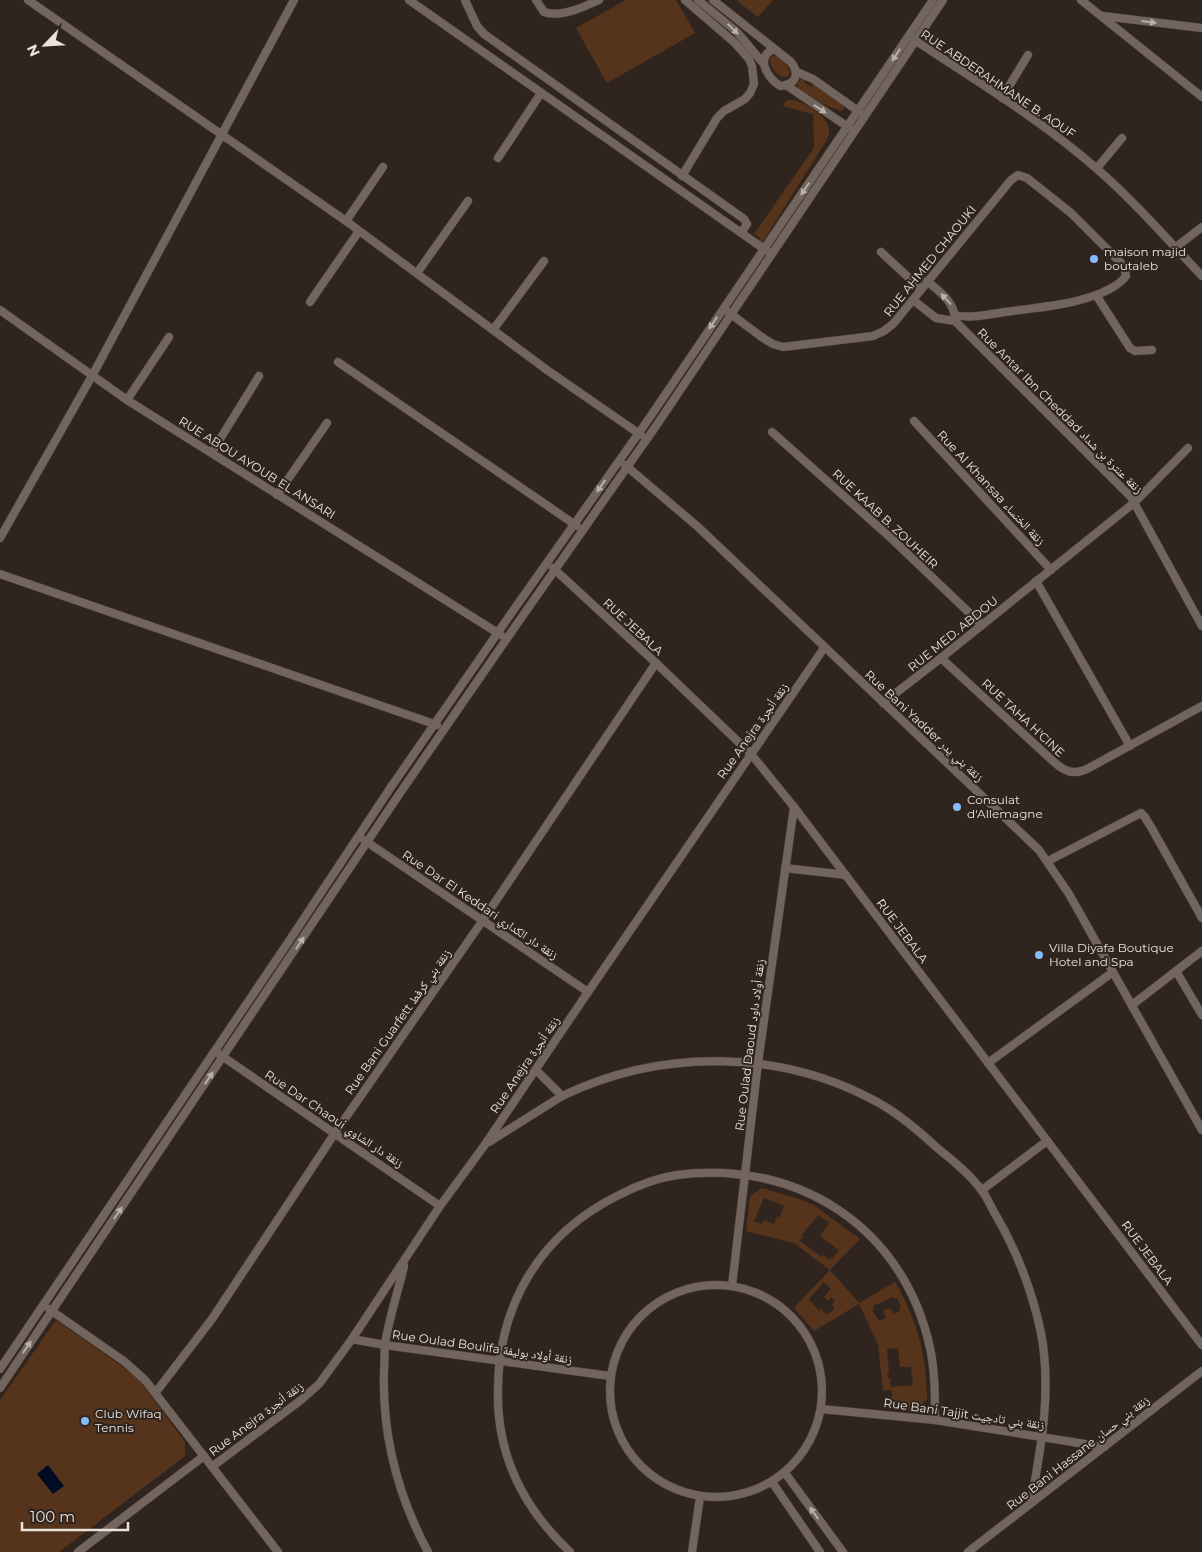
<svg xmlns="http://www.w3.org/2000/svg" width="1202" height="1552" viewBox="0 0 1202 1552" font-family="Montserrat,'Noto Naskh Arabic',sans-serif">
<rect width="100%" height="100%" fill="#30251e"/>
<g fill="#56341b" fill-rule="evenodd">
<polygon points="626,0 676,0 695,33 607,83 576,28"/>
<polygon points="736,0 773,0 758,17"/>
<path d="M776 55C784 58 788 64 790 73L787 77C778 78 769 67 770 58Z"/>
<path d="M803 77 807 78 804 82 811 87 814 83 844 105V108L841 111C824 105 813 99 798 89L797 83Z"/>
<path d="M789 100C801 99 827 116 829 128 830 135 827 140 823 146L762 243 758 241 760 238 754 234 814 148 813 114 783 106 786 101Z"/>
<path d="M762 1188 799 1199 815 1206 860 1239 830 1270 859 1303 895 1282C917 1320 927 1355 927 1399L915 1411 885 1406 884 1398 892 1397V1390L883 1391 878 1344 859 1304 814 1331 794 1308 830 1270 794 1243 746 1231 750 1196ZM764 1198 784 1206 780 1217 777 1216 774 1224 764 1220 762 1224 754 1221ZM818 1215 829 1223 820 1236 839 1250 833 1258 832 1257 830 1260 823 1255 822 1257 800 1241 803 1237 801 1236ZM824 1282 831 1289 824 1297 828 1301 831 1297 835 1301 832 1305 835 1308 827 1315 821 1309 819 1311 809 1299ZM893 1297 895 1299 897 1298 901 1306 899 1307 900 1311 894 1314 890 1308 883 1311 886 1318 879 1321 872 1310 874 1309 873 1306ZM898 1348 900 1367H911L913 1385 891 1387 890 1378H888L887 1373H889L887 1349Z"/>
<polygon points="56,1320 137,1377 185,1442 185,1456 59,1552 0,1552 0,1400"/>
</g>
<polygon fill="#000c24" points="48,1465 64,1486 53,1494 37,1474"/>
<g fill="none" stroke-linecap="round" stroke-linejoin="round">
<g stroke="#4a413b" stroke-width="9">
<g id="minor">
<polyline points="28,0 346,221 547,370 641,435"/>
<polyline points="409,0 767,251"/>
<polyline points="465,0 477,26 484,34 744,219 747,224 742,232"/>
<path d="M536 0 544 12C560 18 584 7 599 0"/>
<polyline points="698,0 737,32 763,63"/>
<path d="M713 0 791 62C800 74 796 85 780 86 768 78 754 57 774 49"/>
<polyline points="1081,0 1202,97"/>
<polyline points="1103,16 1202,28"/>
<path d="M913 39C975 80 1040 119 1096 168 1134 201 1167 239 1202 276"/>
<polyline points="797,72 813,79 861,113"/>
<polyline points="786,85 851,129"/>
<polyline points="1002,98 1028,55"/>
<polyline points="498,158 541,93"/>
<polyline points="1097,168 1122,138"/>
<polyline points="682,176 717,118 724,111 745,99 750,93 754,84 752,66 749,59 735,43 685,0"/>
<polyline points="346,221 383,167"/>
<polyline points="1175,248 1202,227"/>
<polyline points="881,252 921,289"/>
<polyline points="417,273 468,201"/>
<path d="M927 281C940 292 954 301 955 319"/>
<polyline points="1096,295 1130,348 1135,351 1152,350"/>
<polyline points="913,300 936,318 955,321"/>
<polyline points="310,302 359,231"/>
<polyline points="0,310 127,400 501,635"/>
<path d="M728 312 763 338 773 344 783 347 873 336 884 331 893 324 1011 180 1018 175 1027 178 1071 213 1121 263 1125 270 1126 276C1119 286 1101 294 1090 297 1063 306 1033 308 1005 312 989 314 970 319 955 315"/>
<polyline points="955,321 1131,497 1202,626"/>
<polyline points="493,330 544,261"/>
<polyline points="338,362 577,526"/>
<polyline points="127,400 169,337"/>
<polyline points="914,421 1051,570"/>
<polyline points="772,432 892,539 982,625"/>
<polyline points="212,452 259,376"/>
<polyline points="625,465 697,526 1039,850 1069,894 1202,1130"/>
<polyline points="277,495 327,423"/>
<polyline points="0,538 92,376 294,0"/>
<polyline points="553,568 656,663 751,754 794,807 1202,1345"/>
<polyline points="0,574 437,725"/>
<polyline points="1036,581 1130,746"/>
<path d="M941 658 1054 762C1065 772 1074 775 1087 769L1202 706"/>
<polyline points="883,703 941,658 1135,502 1188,448"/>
<polyline points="364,840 588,992"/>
<polyline points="1048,861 1141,813 1144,816 1151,827 1202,918"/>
<polyline points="785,868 846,875"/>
<polyline points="1176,971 1202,1015"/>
<polyline points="1132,1005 1202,951"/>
<polyline points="219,1054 440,1206"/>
<polyline points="988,1063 1113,972"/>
<polyline points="536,1070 562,1096"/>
<path d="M489 1142 562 1096C662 1048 782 1049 879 1103 900 1115 919 1131 936 1147 951 1159 971 1175 982 1191 987 1197 990 1205 994 1212 1016 1249 1032 1290 1041 1333 1052 1391 1041 1447 1031 1503"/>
<polyline points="982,1190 1047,1141"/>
<path d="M404 1266C398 1292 389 1318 385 1344 384 1353 385 1362 384 1371 382 1435 398 1496 428 1552"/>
<circle cx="716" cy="1391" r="106"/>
<polyline points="732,1286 758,1063 794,807"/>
<polyline points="49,1309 125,1362 145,1380 278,1552"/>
<polyline points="352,1339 385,1345 610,1376"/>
<polyline points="0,1369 287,944 391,787 510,615 648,420 933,0"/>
<polyline points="0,1388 400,793 519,621 656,426 943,0"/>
<polyline points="156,1392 212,1319 335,1133 483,920 656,663"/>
<polyline points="821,1409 935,1420 1104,1447"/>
<polyline points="213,1466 301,1400 319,1384 352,1339 440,1206 484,1146 588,992 824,648"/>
<polyline points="785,1473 843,1552"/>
<polyline points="772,1482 820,1552"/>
<polyline points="78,1552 204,1456"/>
<path d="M570 1552C523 1508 496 1453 498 1388 499 1303 541 1234 617 1196 636 1186 656 1178 677 1175 797 1159 904 1227 930 1348 935 1371 935 1396 935 1420"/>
<polyline points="692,1552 700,1497"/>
<polyline points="968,1552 1202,1371"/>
</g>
</g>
<use href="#minor" stroke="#72655d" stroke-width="8"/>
</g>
<defs><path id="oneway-solid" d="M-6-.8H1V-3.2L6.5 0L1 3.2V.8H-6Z" transform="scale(1.25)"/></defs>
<g fill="#b9b0aa">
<use href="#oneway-solid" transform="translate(1149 22) rotate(7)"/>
<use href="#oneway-solid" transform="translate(733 29) rotate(44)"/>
<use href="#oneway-solid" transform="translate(896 55) rotate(124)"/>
<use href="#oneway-solid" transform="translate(820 109) rotate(33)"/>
<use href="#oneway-solid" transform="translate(805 189) rotate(124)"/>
<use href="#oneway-solid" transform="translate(946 299) rotate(-132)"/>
<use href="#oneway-solid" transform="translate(713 323) rotate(124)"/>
<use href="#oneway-solid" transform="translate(601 486) rotate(125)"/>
<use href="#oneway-solid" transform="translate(300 943) rotate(-57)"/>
<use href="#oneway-solid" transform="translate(209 1078) rotate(-56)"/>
<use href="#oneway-solid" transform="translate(118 1213) rotate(-56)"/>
<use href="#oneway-solid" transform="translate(27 1347) rotate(-56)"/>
<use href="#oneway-solid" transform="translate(814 1513) rotate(-126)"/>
</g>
<g fill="#86bbfb" stroke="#30251e" stroke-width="2">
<circle cx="1094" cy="259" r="5"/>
<circle cx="957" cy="807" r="5"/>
<circle cx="1039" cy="955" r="5"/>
<circle cx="85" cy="1421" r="5"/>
</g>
<g text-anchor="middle" stroke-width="4" stroke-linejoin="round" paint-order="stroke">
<g font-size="12" fill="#e9e2dd" stroke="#30251e">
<text transform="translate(998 84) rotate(34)" y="4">RUE ABDERAHMANE B. AOUF</text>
<text transform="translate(930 261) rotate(-51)" y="4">RUE AHMED CHAOUKI</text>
<text transform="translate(1060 411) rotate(45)" y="4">Rue Antar Ibn Cheddad زنقة عنترة بن شداد</text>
<text transform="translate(257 468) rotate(32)" y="4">RUE ABOU AYOUB EL ANSARI</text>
<text transform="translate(991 488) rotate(47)" y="4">Rue Al Khansaa زنقة الخنساء</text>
<text transform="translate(885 519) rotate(43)" y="4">RUE KAAB B. ZOUHEIR</text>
<text transform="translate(633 627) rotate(43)" y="4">RUE JEBALA</text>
<text transform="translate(953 634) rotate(-39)" y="4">RUE MED. ABDOU</text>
<text transform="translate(1023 718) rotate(43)" y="4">RUE TAHA H'CINE</text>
<text transform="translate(924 726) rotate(43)" y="4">Rue Bani Yadder زنقة بني يدر</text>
<text transform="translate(753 731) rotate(-55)" y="4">Rue Anejra زنقة أنجرة</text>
<text transform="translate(480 905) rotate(34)" y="4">Rue Dar El Keddari زنقة دار الكداري</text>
<text transform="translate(902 931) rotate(53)" y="4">RUE JEBALA</text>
<text transform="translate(398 1022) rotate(-55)" y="4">Rue Bani Guarfett زنقة بني كرفط</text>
<text transform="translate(750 1045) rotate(-83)" y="4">Rue Oulad Daoud زنقة أولاد داود</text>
<text transform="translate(525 1065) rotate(-56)" y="4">Rue Anejra زنقة أنجرة</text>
<text transform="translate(334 1119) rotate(34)" y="4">Rue Dar Chaoui زنقة دار الشاوي</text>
<text transform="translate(1147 1253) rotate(53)" y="4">RUE JEBALA</text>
<text transform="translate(482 1347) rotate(8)" y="4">Rue Oulad Boulifa زنقة أولاد بوليفة</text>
<text transform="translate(964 1414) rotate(8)" y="4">Rue Bani Tajjit زنقة بني تادجيت</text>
<text transform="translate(256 1419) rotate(-37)" y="4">Rue Anejra زنقة أنجرة</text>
<text transform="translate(1078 1453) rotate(-38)" y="4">Rue Bani Hassane زنقة بني حسان</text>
</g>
<g font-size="12" fill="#e9e2dd" stroke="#30251e" text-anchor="start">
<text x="1104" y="256">maison majid<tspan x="1104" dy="14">boutaleb</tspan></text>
<text x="967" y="804">Consulat<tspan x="967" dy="14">d'Allemagne</tspan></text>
<text x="1049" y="952">Villa Diyafa Boutique<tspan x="1049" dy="14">Hotel and Spa</tspan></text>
<text x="95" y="1418">Club Wifaq<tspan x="95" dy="14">Tennis</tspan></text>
</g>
</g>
<g transform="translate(45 45) rotate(245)" stroke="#30251e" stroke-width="4" paint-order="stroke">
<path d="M0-4L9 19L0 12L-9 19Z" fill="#e9e2dd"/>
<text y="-8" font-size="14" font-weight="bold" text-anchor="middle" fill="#e9e2dd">N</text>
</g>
<path d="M22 1522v8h106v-8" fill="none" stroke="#e9e2dd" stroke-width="2.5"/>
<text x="30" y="1522" font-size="15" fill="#e9e2dd" stroke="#30251e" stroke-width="4" paint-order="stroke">100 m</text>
</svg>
